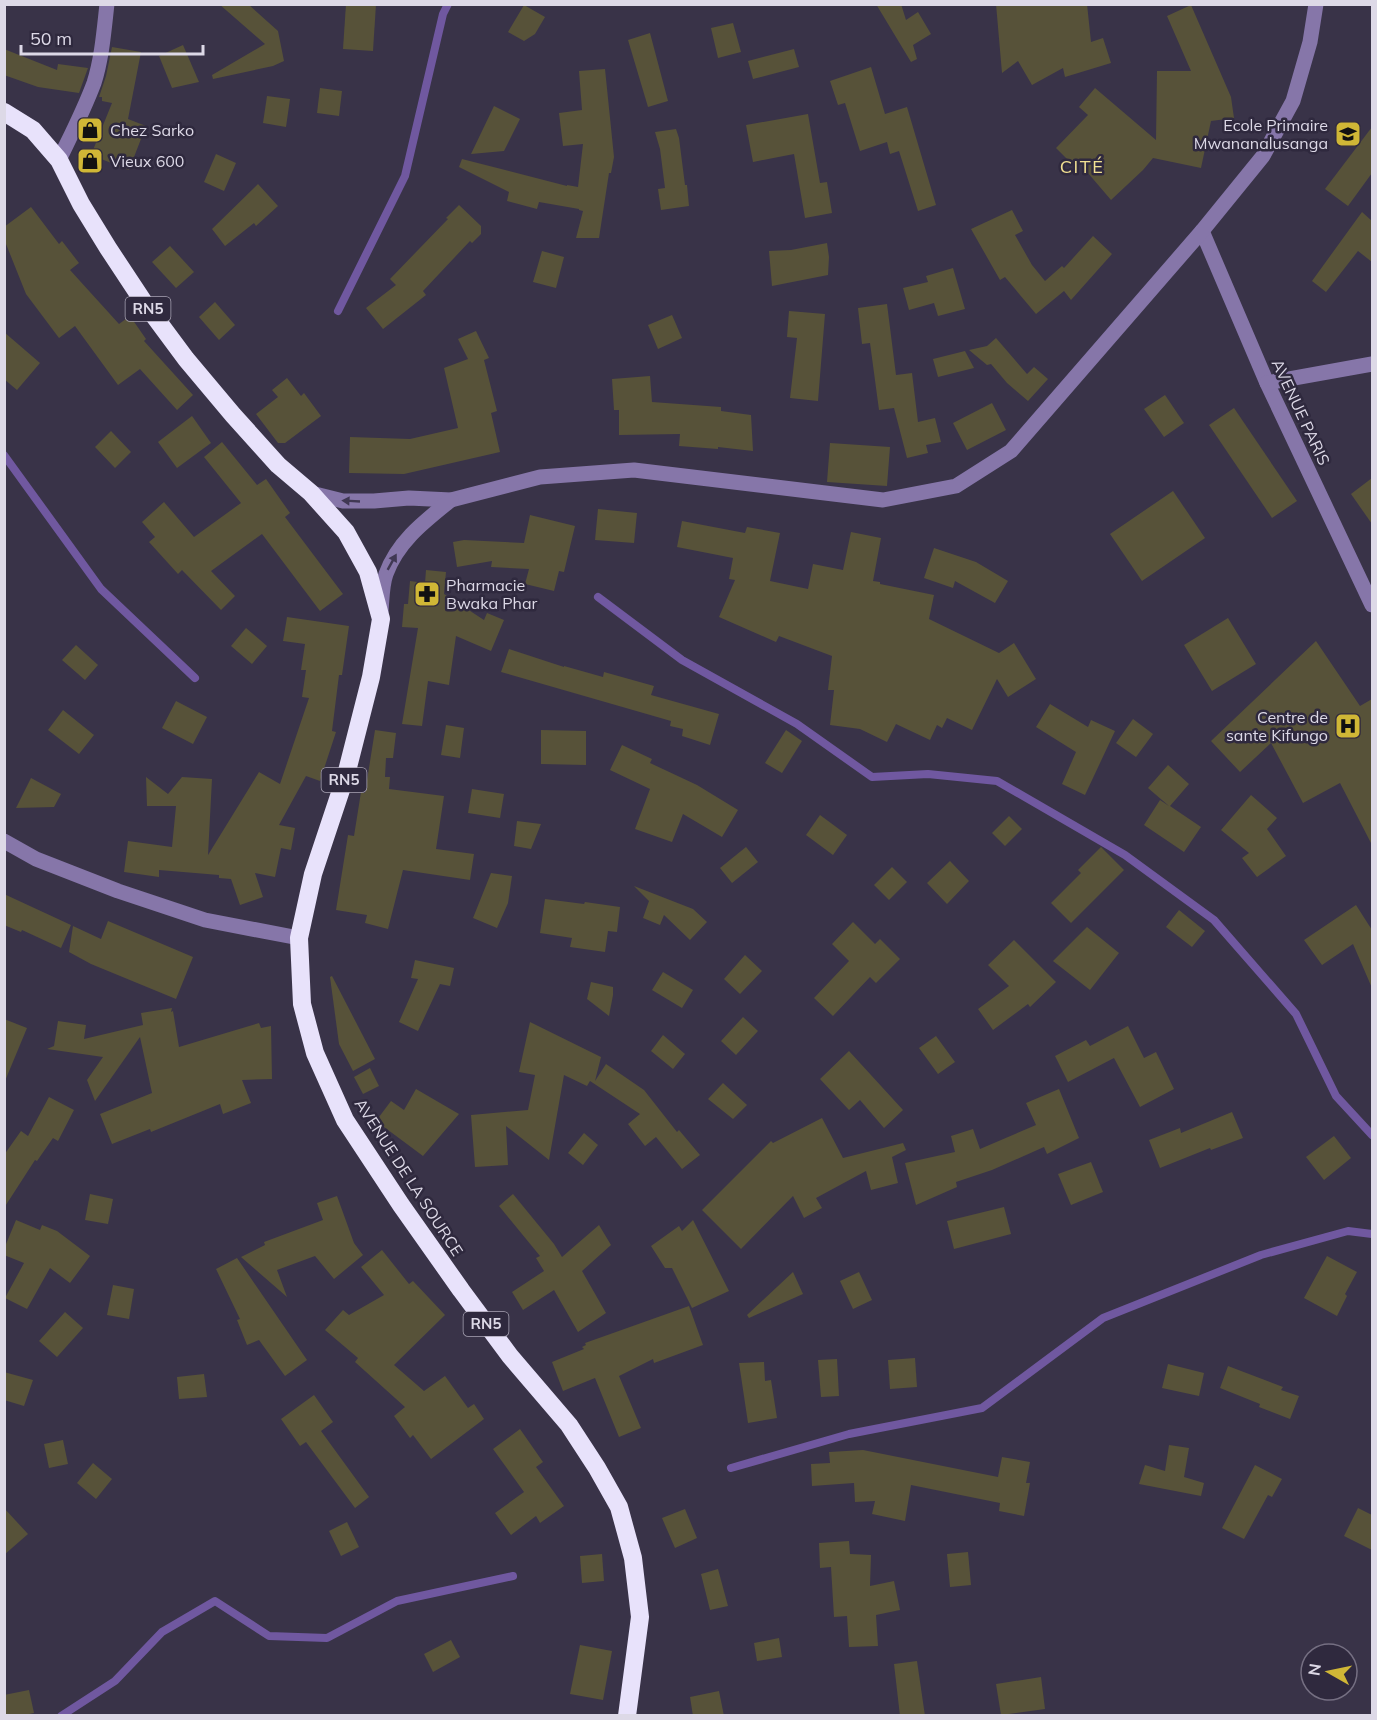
<svg xmlns="http://www.w3.org/2000/svg" width="1377" height="1720" viewBox="0 0 1377 1720" font-family="Mulish,sans-serif">
<rect width="100%" height="100%" fill="#393348"/>
<g fill="none" stroke-linecap="round" stroke-linejoin="round">
<g stroke="#7058a0" stroke-width="8">
<polyline points="338,311 405,176 443,14 448,4"/>
<polyline points="4,455 101,589 195,678"/>
<polyline points="598,597 682,660 797,724 872,777 928,774 997,781 1125,855 1214,920 1296,1014 1336,1096 1372,1135"/>
<polyline points="731,1468 849,1434 982,1408 1103,1318 1261,1255 1348,1231 1372,1234"/>
<polyline points="61,1716 115,1681 162,1632 215,1601 269,1636 327,1638 397,1601 513,1576"/>
</g>
</g>
<g fill="#575239">
<polygon points="219,4 248,4 278,31 284,61 273,66 213,79 212,75 265,44"/>
<polygon points="346,4 376,4 373,51 343,49"/>
<polygon points="876,4 901,4 906,20 918,12 931,34 913,45 917,59 911,62"/>
<polygon points="996,4 1087,4 1091,42 1103,38 1111,63 1065,77 1063,68 1032,85 1018,61 1002,73"/>
<polygon points="524,5 545,17 535,34 524,41 508,32"/>
<polygon points="1191,5 1231,97 1234,118 1211,121 1201,168 1153,158 1143,170 1111,200 1076,159 1072,164 1056,148 1088,115 1079,107 1095,88 1156,140 1157,71 1191,71 1167,16"/>
<polygon points="733,23 741,52 718,58 711,28"/>
<polygon points="650,33 668,101 648,107 628,40"/>
<polygon points="183,45 199,82 172,88 159,56"/>
<polygon points="112,47 141,52 128,119 146,126 129,170 91,155 112,103 102,101 102,97 99,97 106,76"/>
<polygon points="4,49 57,70 58,64 88,68 79,93 38,87 4,75"/>
<polygon points="794,49 799,67 753,79 748,61"/>
<polygon points="871,67 885,114 907,107 936,205 918,211 899,151 890,154 887,142 860,151 845,103 838,105 830,81"/>
<polygon points="605,69 614,157 611,173 609,173 599,238 576,238 583,211 579,210 579,209 539,202 537,209 507,201 509,192 459,167 462,159 567,186 567,185 578,187 583,144 563,146 559,113 582,110 579,71"/>
<polygon points="320,88 342,91 339,116 317,113"/>
<polygon points="267,96 290,99 286,127 263,123"/>
<polygon points="494,106 520,119 504,151 471,154"/>
<polygon points="808,114 820,183 827,182 832,213 805,218 794,154 753,162 746,125"/>
<polygon points="1372,127 1372,173 1348,206 1325,189"/>
<polygon points="676,129 679,138 685,185 687,185 689,206 661,210 658,189 665,188 660,149 655,132"/>
<polygon points="216,154 236,163 224,191 204,182"/>
<polygon points="258,184 278,206 256,226 254,223 225,246 212,229"/>
<polygon points="459,205 481,226 481,234 472,243 470,241 423,291 426,295 383,329 366,308 396,285 390,279 448,219 446,218"/>
<polygon points="31,207 59,244 62,241 79,263 70,270 119,324 130,316 146,339 144,341 193,395 177,410 140,369 118,385 75,326 59,338 26,294 4,239 4,227"/>
<polygon points="1012,210 1023,231 1015,235 1032,265 1045,281 1062,266 1064,268 1093,236 1112,254 1071,300 1064,291 1036,314 1005,277 1000,280 971,229"/>
<polygon points="1362,212 1372,221 1372,262 1358,251 1326,292 1312,281"/>
<polygon points="827,243 829,257 828,275 772,286 769,251 791,250"/>
<polygon points="170,246 194,272 176,288 152,262"/>
<polygon points="542,251 564,257 556,288 533,282"/>
<polygon points="953,268 965,309 938,316 934,303 909,310 903,288 928,282 926,276"/>
<polygon points="215,302 235,325 219,340 199,317"/>
<polygon points="887,304 896,375 912,373 918,422 935,418 941,442 926,445 928,453 907,458 894,408 879,410 870,343 862,344 858,308"/>
<polygon points="789,311 825,314 818,401 790,398 797,338 787,337"/>
<polygon points="672,315 682,338 658,349 648,325"/>
<polygon points="476,331 489,358 484,360 497,411 491,413 500,452 404,474 349,473 350,437 410,439 458,428 444,368 468,359 458,339"/>
<polygon points="4,332 40,363 17,390 4,379"/>
<polygon points="996,338 1027,374 1034,367 1048,379 1028,401 1007,383 991,364 987,365 969,350 987,346"/>
<polygon points="965,351 974,368 938,377 933,359"/>
<polygon points="650,376 652,402 721,407 721,411 751,415 753,451 718,447 718,449 679,446 680,434 619,435 619,410 614,410 612,379"/>
<polygon points="287,378 301,396 304,393 321,416 285,443 278,443 256,414 278,397 272,390"/>
<polygon points="1165,395 1184,423 1164,437 1144,409"/>
<polygon points="992,403 1006,430 967,450 953,423"/>
<polygon points="1234,408 1297,501 1272,518 1209,425"/>
<polygon points="192,416 211,443 177,468 158,442"/>
<polygon points="111,431 131,452 115,468 95,447"/>
<polygon points="222,442 257,485 266,479 290,513 285,517 343,594 320,611 262,534 211,571 235,596 221,610 182,570 178,574 149,542 155,537 142,522 164,502 194,537 241,503 204,457"/>
<polygon points="830,443 890,447 887,486 827,482"/>
<polygon points="1372,478 1372,524 1351,494"/>
<polygon points="1173,491 1205,538 1142,581 1110,534"/>
<polygon points="598,509 637,513 634,543 595,540"/>
<polygon points="530,515 575,526 564,572 559,571 554,591 525,584 529,569 491,567 492,561 457,567 453,542 464,540 524,543"/>
<polygon points="682,521 745,533 747,527 780,533 770,581 808,589 813,564 843,570 851,532 881,538 873,581 880,582 880,584 934,595 929,619 999,653 1014,643 1036,679 1008,697 997,679 972,730 947,718 942,728 937,725 930,740 896,724 887,742 860,729 830,725 834,690 828,690 832,656 779,636 776,642 719,617 735,580 729,579 733,558 677,547"/>
<polygon points="934,548 976,562 1008,581 995,603 955,581 953,588 924,578"/>
<polygon points="426,570 446,572 444,594 484,620 487,613 504,620 491,651 456,636 449,685 428,681 422,726 402,724 418,628 402,627 404,604 408,604 410,581 425,583"/>
<polygon points="287,617 349,626 342,675 339,675 332,731 336,732 320,781 306,776 279,825 295,828 291,850 281,848 275,877 255,873 263,897 240,905 231,879 219,878 219,875 159,870 159,877 124,872 128,841 172,847 176,806 147,806 146,777 168,794 182,777 212,779 208,855 259,772 280,784 309,698 302,697 306,670 301,670 305,644 283,641"/>
<polygon points="1228,618 1256,664 1212,691 1184,645"/>
<polygon points="246,628 267,646 252,664 231,646"/>
<polygon points="1316,641 1360,706 1372,699 1372,845 1340,783 1303,803 1271,743 1240,772 1211,741"/>
<polygon points="76,645 98,665 85,680 62,660"/>
<polygon points="509,649 564,667 564,666 603,677 604,672 654,686 651,695 719,714 710,745 682,736 683,729 670,726 671,721 501,672"/>
<polygon points="176,701 207,717 193,744 162,728"/>
<polygon points="1050,704 1088,727 1091,720 1115,731 1085,795 1062,784 1076,752 1036,727"/>
<polygon points="63,710 94,735 79,754 48,730"/>
<polygon points="1133,719 1153,734 1136,757 1116,743"/>
<polygon points="446,725 464,728 460,758 441,755"/>
<polygon points="375,730 396,733 393,758 386,758 385,777 390,777 389,789 444,796 436,849 474,854 470,880 403,870 388,929 365,923 367,915 336,910 348,835 354,836 361,792 365,793"/>
<polygon points="541,730 586,731 586,765 541,764"/>
<polygon points="786,730 802,741 782,773 765,763"/>
<polygon points="622,745 652,759 650,763 697,785 738,810 722,837 683,814 672,842 635,829 650,789 610,770"/>
<polygon points="1168,765 1189,784 1170,806 1201,827 1184,852 1144,825 1160,800 1169,806 1148,788"/>
<polygon points="31,778 61,794 54,807 16,808"/>
<polygon points="472,789 504,794 500,818 468,813"/>
<polygon points="1251,795 1277,818 1267,829 1286,856 1257,877 1242,858 1249,853 1221,830"/>
<polygon points="820,815 847,835 833,855 806,835"/>
<polygon points="1009,816 1022,829 1005,846 992,833"/>
<polygon points="517,821 541,824 531,849 514,846"/>
<polygon points="746,847 758,862 732,883 720,868"/>
<polygon points="1101,847 1124,870 1071,923 1051,903 1081,873 1078,870"/>
<polygon points="950,861 969,881 947,904 927,883"/>
<polygon points="892,867 907,882 889,900 874,885"/>
<polygon points="491,873 512,876 508,903 497,928 473,918"/>
<polygon points="634,886 693,909 707,922 690,940 664,915 660,925 643,918 649,901"/>
<polygon points="4,894 71,925 61,948 22,930 21,932 4,925"/>
<polygon points="545,899 584,904 585,902 620,907 617,932 608,931 605,952 570,947 572,938 540,933"/>
<polygon points="1356,905 1372,930 1372,988 1353,944 1322,965 1304,940"/>
<polygon points="1179,910 1205,931 1192,947 1166,927"/>
<polygon points="108,921 193,957 176,999 91,964 69,952 73,926 101,939"/>
<polygon points="853,922 875,944 880,939 900,959 876,983 870,977 833,1016 814,998 849,961 832,944"/>
<polygon points="1087,927 1119,953 1090,990 1053,961"/>
<polygon points="1014,940 1056,982 1030,1007 1028,1004 993,1030 978,1009 1009,986 988,965"/>
<polygon points="745,955 762,971 740,994 724,979"/>
<polygon points="415,960 454,968 450,986 440,984 418,1031 399,1022 418,979 411,978"/>
<polygon points="663,972 693,990 682,1008 652,990"/>
<polygon points="332,976 375,1059 353,1071 339,1044 330,977"/>
<polygon points="591,982 613,987 613,995 609,1016 587,999"/>
<polygon points="172,1008 171,1012 173,1011 179,1047 259,1023 261,1028 271,1026 272,1079 242,1080 251,1103 223,1114 220,1104 151,1132 150,1129 112,1144 100,1114 152,1093 140,1037 95,1101 87,1080 103,1057 47,1049 54,1046 58,1021 86,1025 84,1039 143,1025 141,1013"/>
<polygon points="743,1017 758,1031 736,1055 721,1041"/>
<polygon points="4,1019 27,1028 5,1081 4,1081"/>
<polygon points="530,1022 601,1057 595,1081 606,1064 644,1090 677,1132 679,1130 700,1155 682,1169 656,1137 645,1146 628,1124 640,1114 590,1081 587,1086 564,1075 549,1160 506,1126 508,1165 475,1167 471,1115 528,1110 535,1075 519,1072"/>
<polygon points="1128,1026 1144,1058 1156,1052 1174,1089 1140,1107 1114,1058 1068,1082 1055,1056 1086,1040 1090,1046"/>
<polygon points="663,1035 685,1054 673,1069 651,1051"/>
<polygon points="936,1036 955,1062 938,1074 919,1048"/>
<polygon points="849,1051 903,1110 884,1128 860,1100 849,1110 820,1079"/>
<polygon points="370,1068 379,1086 363,1094 354,1077"/>
<polygon points="723,1083 747,1105 733,1119 708,1099"/>
<polygon points="416,1089 459,1114 423,1156 376,1121 391,1101 404,1110"/>
<polygon points="1059,1089 1079,1138 1047,1154 1044,1147 992,1170 956,1182 957,1187 916,1205 905,1163 955,1152 951,1136 973,1129 980,1149 1036,1125 1026,1103"/>
<polygon points="49,1097 74,1110 58,1141 53,1138 37,1161 35,1160 4,1208 4,1155 21,1131 28,1136"/>
<polygon points="1232,1112 1243,1138 1211,1150 1210,1148 1160,1168 1149,1140 1180,1128 1181,1133"/>
<polygon points="822,1118 843,1158 903,1143 906,1150 892,1157 898,1183 871,1190 866,1171 816,1198 822,1208 804,1218 793,1196 741,1249 702,1210 771,1141 773,1143"/>
<polygon points="584,1133 598,1145 583,1165 568,1153"/>
<polygon points="1334,1136 1351,1158 1324,1180 1306,1157"/>
<polygon points="1091,1162 1103,1192 1071,1205 1058,1174"/>
<polygon points="90,1194 113,1199 108,1224 85,1220"/>
<polygon points="513,1194 554,1244 562,1257 599,1225 611,1245 582,1271 606,1313 578,1332 554,1290 523,1310 512,1292 544,1271 536,1258 540,1256 499,1206"/>
<polygon points="337,1196 354,1243 363,1255 334,1279 315,1256 277,1270 287,1297 241,1257 265,1245 264,1242 323,1220 317,1203"/>
<polygon points="1004,1207 1011,1234 954,1249 947,1221"/>
<polygon points="16,1220 40,1230 42,1225 57,1231 90,1256 70,1283 50,1268 27,1309 5,1298 24,1263 4,1255 4,1249"/>
<polygon points="693,1220 729,1291 692,1308 672,1268 665,1268 651,1246 679,1226 682,1231"/>
<polygon points="382,1250 409,1284 413,1281 445,1315 394,1365 424,1391 445,1376 468,1408 474,1404 484,1419 431,1459 413,1435 410,1438 394,1416 405,1407 355,1362 358,1358 325,1330 343,1310 349,1315 384,1295 361,1267"/>
<polygon points="1327,1256 1357,1272 1345,1294 1347,1296 1337,1316 1304,1298"/>
<polygon points="237,1258 307,1360 285,1376 259,1340 247,1345 237,1320 240,1319 216,1269"/>
<polygon points="793,1272 803,1294 749,1318 747,1315"/>
<polygon points="859,1272 872,1300 853,1309 840,1281"/>
<polygon points="113,1285 134,1289 129,1319 107,1315"/>
<polygon points="689,1306 703,1345 654,1363 653,1359 619,1376 641,1428 619,1437 595,1378 563,1391 552,1362 584,1349 582,1347 586,1345 585,1343"/>
<polygon points="65,1312 83,1328 57,1357 39,1341"/>
<polygon points="915,1358 917,1387 890,1389 888,1360"/>
<polygon points="837,1359 839,1396 821,1397 818,1360"/>
<polygon points="764,1362 765,1381 771,1380 777,1418 748,1423 739,1363"/>
<polygon points="1168,1364 1204,1373 1199,1396 1162,1388"/>
<polygon points="1228,1366 1283,1387 1281,1390 1299,1396 1290,1419 1259,1407 1260,1404 1220,1388"/>
<polygon points="4,1372 33,1380 24,1406 4,1400"/>
<polygon points="204,1374 207,1397 179,1399 177,1377"/>
<polygon points="314,1395 333,1422 321,1431 369,1497 355,1508 306,1442 300,1446 281,1419"/>
<polygon points="520,1429 543,1462 536,1467 564,1506 540,1523 536,1516 511,1535 495,1513 524,1492 493,1449"/>
<polygon points="63,1440 68,1464 49,1468 44,1444"/>
<polygon points="1169,1445 1189,1448 1184,1477 1204,1483 1201,1496 1139,1484 1145,1465 1165,1471"/>
<polygon points="863,1450 998,1477 1002,1457 1030,1462 1026,1483 1030,1483 1024,1516 999,1511 1000,1503 911,1485 905,1521 872,1514 875,1501 855,1502 854,1483 812,1486 811,1464 830,1463 829,1452"/>
<polygon points="93,1463 112,1479 96,1499 77,1483"/>
<polygon points="1255,1465 1282,1479 1272,1497 1268,1495 1244,1539 1222,1528"/>
<polygon points="4,1508 28,1534 4,1555"/>
<polygon points="1358,1508 1372,1515 1372,1550 1344,1536"/>
<polygon points="685,1509 697,1538 675,1548 662,1518"/>
<polygon points="347,1522 359,1547 341,1556 329,1531"/>
<polygon points="849,1541 850,1554 871,1555 870,1586 894,1581 900,1610 876,1615 878,1646 849,1647 847,1616 834,1617 831,1567 820,1568 819,1543"/>
<polygon points="968,1552 971,1585 950,1587 947,1554"/>
<polygon points="602,1554 604,1581 582,1583 580,1556"/>
<polygon points="718,1569 728,1606 710,1610 701,1574"/>
<polygon points="779,1638 782,1657 757,1661 754,1643"/>
<polygon points="451,1640 460,1657 433,1672 424,1654"/>
<polygon points="580,1645 612,1651 603,1700 570,1694"/>
<polygon points="917,1661 925,1716 900,1716 894,1664"/>
<polygon points="1041,1677 1045,1709 1001,1715 996,1684"/>
<polygon points="29,1690 34,1713 20,1716 4,1716 4,1695"/>
<polygon points="719,1691 724,1716 693,1716 690,1697"/>
</g>
<g fill="none" stroke-linecap="round" stroke-linejoin="round">
<g stroke="#8676a9" stroke-width="15">
<path d="M59 160C71 135 84 110 94 83 102 58 104 30 107 4"/>
<polyline points="1202,231 1267,383 1372,605"/>
<polyline points="1267,383 1372,364"/>
<polyline points="311,493 343,501 374,501 409,498 451,500 540,477 634,470 883,500 956,486 1011,451 1202,231 1263,156 1293,101 1310,42 1316,4"/>
<path d="M381 611C382 600 382 585 386 574 398 541 425 521 451 500"/>
<polyline points="4,841 36,859 118,891 205,920 299,938"/>
</g>
<polyline stroke="#e8e2fb" stroke-width="18" points="4,112 33,130 59,160 81,204 108,248 143,301 186,359 233,415 278,465 311,493 346,532 368,572 381,619 371,677 346,775 313,874 299,938 302,1004 315,1053 345,1120 401,1205 461,1290 510,1356 569,1425 597,1468 619,1507 633,1558 640,1617 627,1716"/>
</g>
<defs><path id="oneway-solid" d="M-6-.8H1V-3.2L6.5 0L1 3.2V.8H-6Z" transform="scale(1.5)"/></defs>
<g fill="#403853">
<use href="#oneway-solid" transform="translate(351 501) rotate(-177)"/>
<use href="#oneway-solid" transform="translate(392 562) rotate(-61)"/>
</g>
<defs>
<g id="shop-square" transform="scale(1.35)"><rect x="-9" y="-9" width="18" height="18" rx="4" fill="#d0b736" stroke="#2f293e"/><path d="M-5-2.5h2.3a2.7 3.5 0 0 1 5.4 0H5L5.5 6h-11ZM-1.5-2.5h3a1.5 2.3 0 0 0-3 0Z" fill="#111"/></g>
<g id="school-square" transform="scale(1.35)"><rect x="-9" y="-9" width="18" height="18" rx="4" fill="#d0b736" stroke="#2f293e"/><path d="M0-5L7-2L0 1L-7-2ZM-4 1L0 2.5L4 1V4Q0 6-4 4Z" fill="#111"/></g>
<g id="pharmacy-square" transform="scale(1.35)"><rect x="-9" y="-9" width="18" height="18" rx="4" fill="#d0b736" stroke="#2f293e"/><path d="M-2-6h4v4h4v4h-4v4h-4v-4h-4v-4h4Z" fill="#111"/></g>
<g id="hospital-square" transform="scale(1.35)"><rect x="-9" y="-9" width="18" height="18" rx="4" fill="#d0b736" stroke="#2f293e"/><path d="M-5-5h3v3.5h4V-5h3V5h-3V1.5h-4V5h-3Z" fill="#111"/></g>
</defs>
<g fill-rule="evenodd">
<use href="#shop-square" x="90" y="130"/>
<use href="#school-square" x="1348" y="134"/>
<use href="#shop-square" x="90" y="161"/>
<use href="#pharmacy-square" x="427" y="594"/>
<use href="#hospital-square" x="1348" y="726"/>
</g>
<g text-anchor="middle" stroke-width="5" stroke-linejoin="round" paint-order="stroke">
<g fill="#2f293e" stroke="#a9a4b4" stroke-width="1.5">
<rect x="125.5" y="297" width="45" height="24" rx="4.5"/>
<rect x="321.5" y="768" width="45" height="24" rx="4.5"/>
<rect x="463.5" y="1312" width="45" height="24" rx="4.5"/>
</g>
<g font-size="15" font-weight="bold" fill="#ddd9e7">
<text x="148" y="314">RN5</text>
<text x="344" y="785">RN5</text>
<text x="486" y="1329">RN5</text>
</g>
<g font-size="16" fill="#ddd9e7" stroke="#2f293e" text-anchor="start">
<text x="1328" y="131" text-anchor="end">Ecole Primaire<tspan x="1328" dy="18">Mwananalusanga</tspan></text>
<text x="110" y="136">Chez Sarko</text>
<text x="110" y="167">Vieux 600</text>
<text x="446" y="591">Pharmacie<tspan x="446" dy="18">Bwaka Phar</tspan></text>
<text x="1328" y="723" text-anchor="end">Centre de<tspan x="1328" dy="18">sante Kifungo</tspan></text>
</g>
<g font-size="16" fill="#ddd9e7" stroke="#2f293e">
<text transform="translate(1301 412) rotate(65)" y="6">AVENUE PARIS</text>
<text transform="translate(409 1177) rotate(57)" y="6">AVENUE DE LA SOURCE</text>
</g>
<g font-size="18" letter-spacing="1.5" fill="#f2e193" stroke="#2f293e">
<text x="1082" y="173">CITÉ</text>
</g>
</g>
<rect width="1377" height="1720" fill="none" stroke="#ddd9e7" stroke-width="12"/>
<g transform="translate(1329 1672) rotate(279)"><circle r="28" fill="#2f293e" stroke="#756f82" stroke-width="1.5"/>
<path d="M0-4.5L10 22L0 15L-10 22Z" fill="#d0b736"/>
<text y="-9" font-size="16" font-weight="bold" text-anchor="middle" fill="#ddd9e7">N</text>
</g>
<path d="M21 45v9h182v-9" fill="none" stroke="#ddd9e7" stroke-width="3"/>
<text x="30" y="45" font-size="18" fill="#ddd9e7" stroke="#2f293e" stroke-width="4.5" paint-order="stroke">50 m</text>
</svg>
